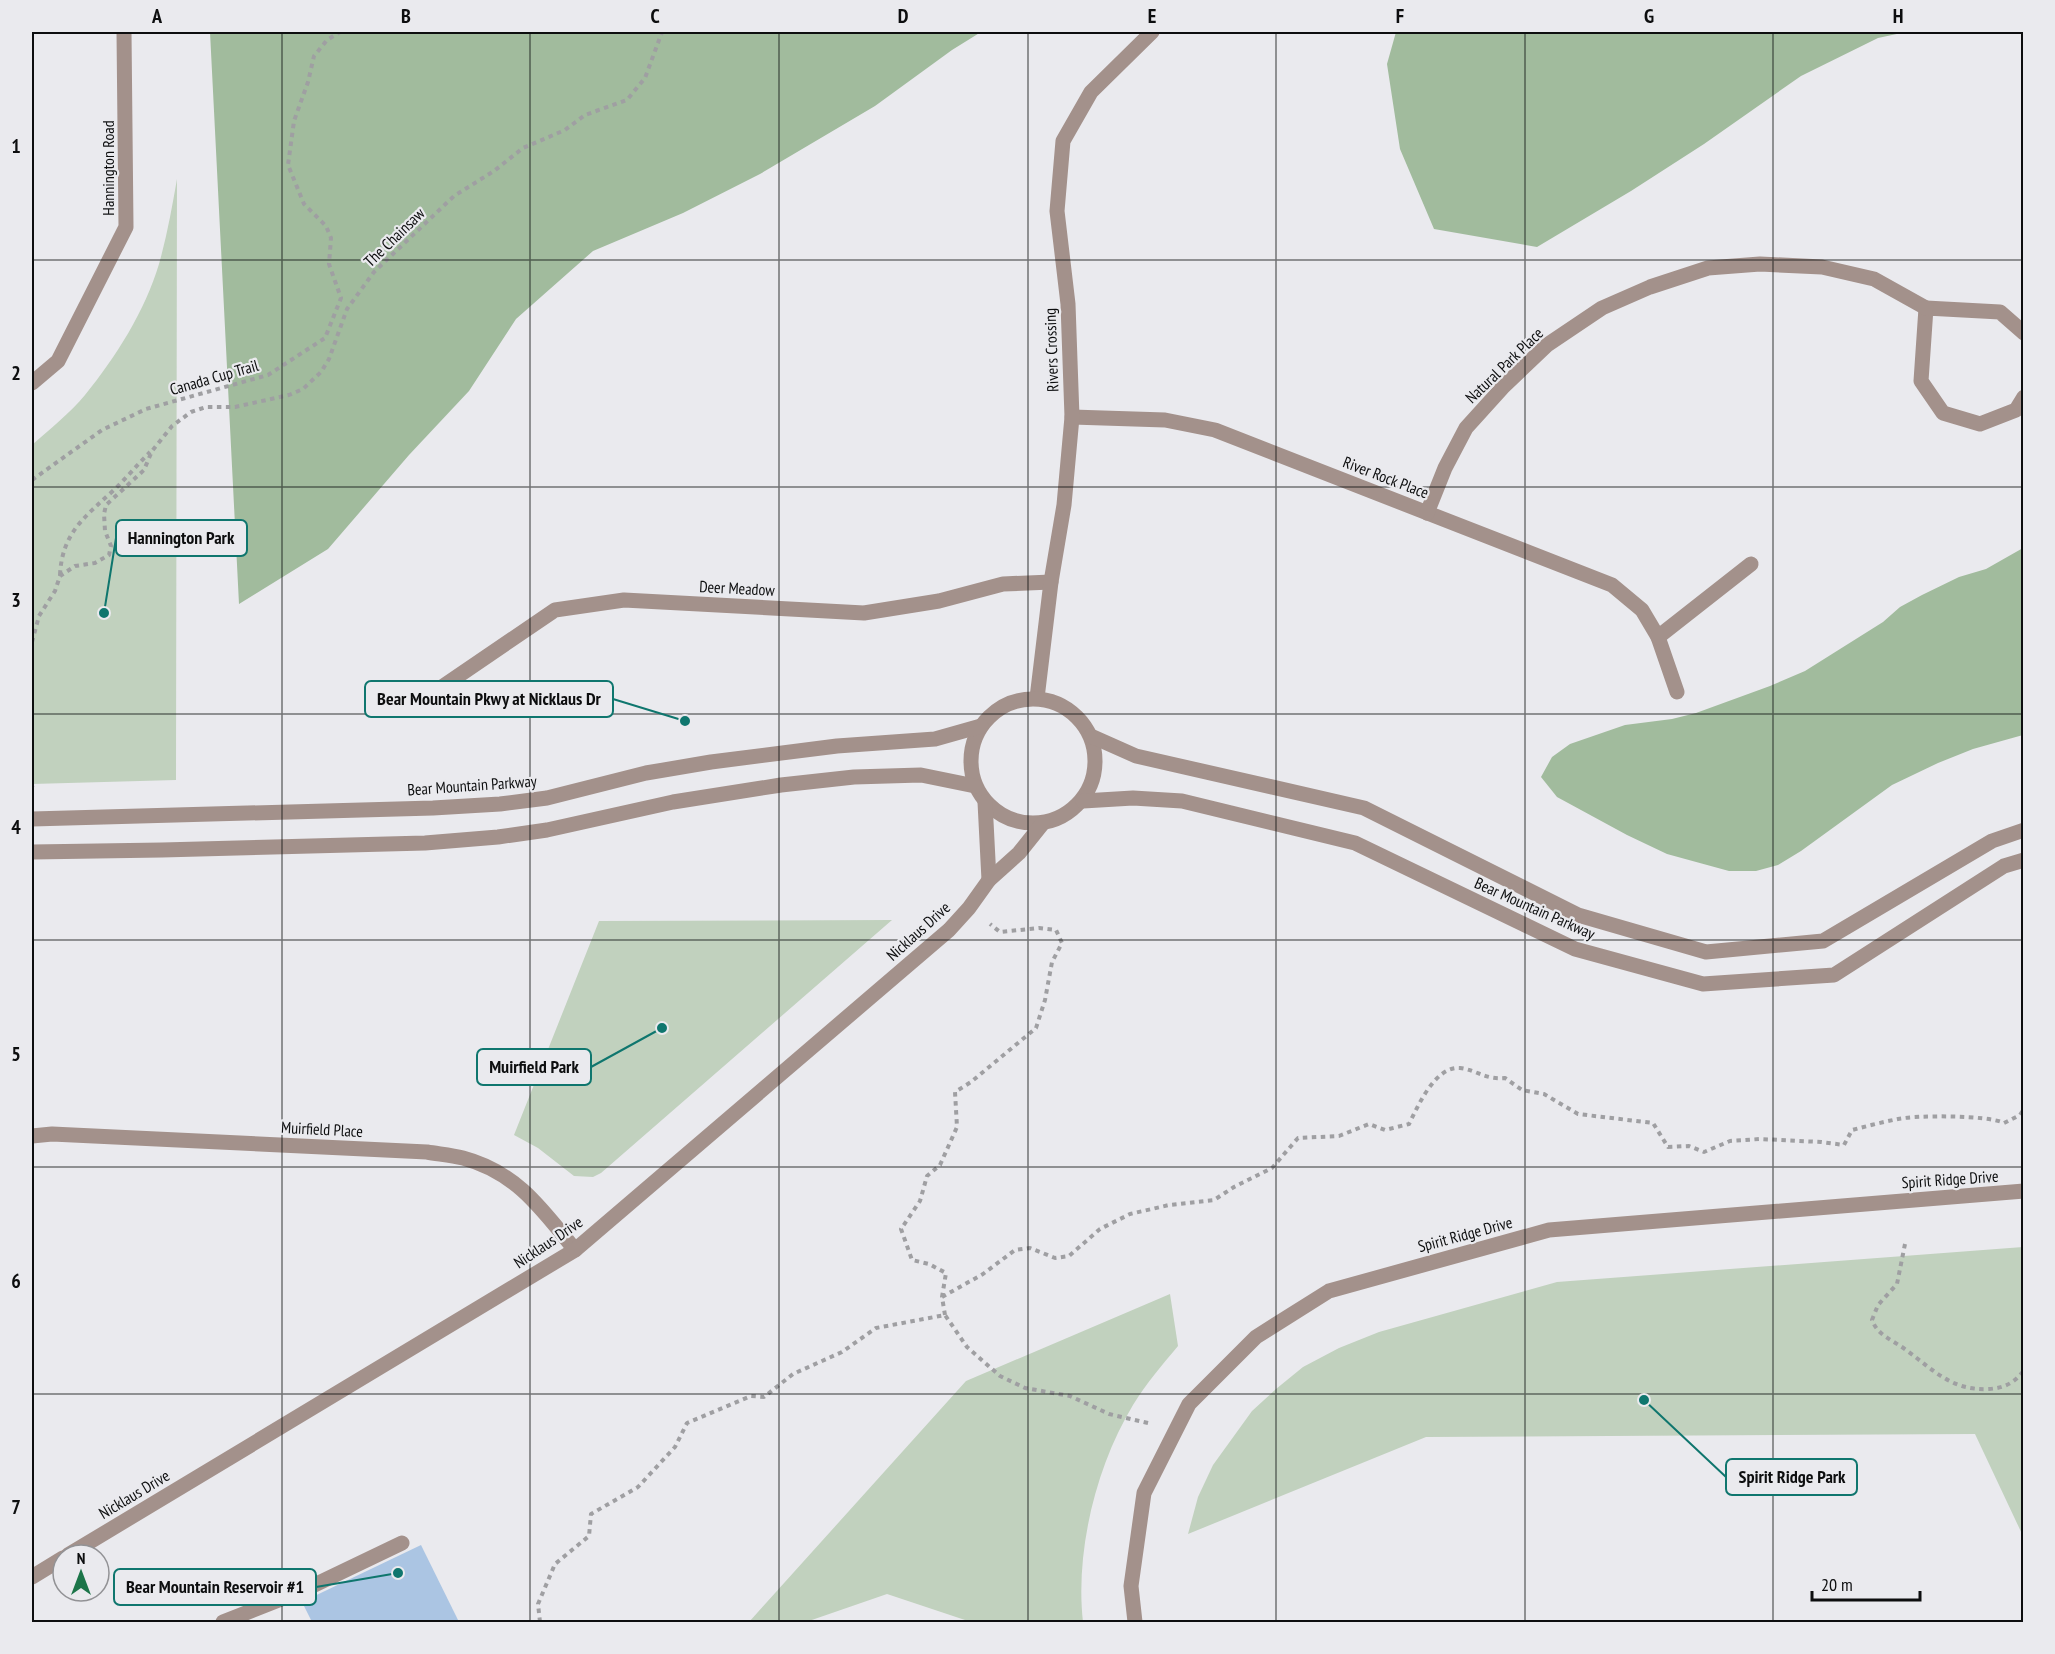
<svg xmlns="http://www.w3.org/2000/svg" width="2055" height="1654" viewBox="0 0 2055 1654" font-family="'PT Sans Narrow',sans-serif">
<rect width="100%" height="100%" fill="#eaeaee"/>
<g fill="#c1d1be">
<path d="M177 179 176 780 32 784V445C50 429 70 413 85 395 116 357 145 311 159 264 167 236 172 207 177 179Z"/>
<polygon points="892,920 601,1173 593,1177 574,1176 538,1148 514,1135 599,921"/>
<polygon points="2023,1247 2023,1536 1975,1434 1426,1437 1188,1534 1198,1497 1213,1465 1252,1411 1276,1389 1303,1367 1339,1348 1379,1332 1557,1282"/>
<path d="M1170 1294 1178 1346C1162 1365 1146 1384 1133 1405 1096 1466 1075 1552 1083 1622H971L887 1594 806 1622H749L966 1381Z"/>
</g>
<g fill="#a1bb9d">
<polygon points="210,32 981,32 952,50 875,106 760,174 683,213 593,251 516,319 469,391 409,455 328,549 239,604"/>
<polygon points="1396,32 1906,32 1878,38 1801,76 1704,144 1631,191 1537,247 1434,229 1400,149 1387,64"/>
<polygon points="2023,548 2023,735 1973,749 1938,763 1892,785 1801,851 1778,865 1756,871 1729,871 1667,854 1627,835 1557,797 1541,777 1552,757 1570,744 1625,725 1672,719 1696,713 1770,686 1805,671 1883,622 1900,607 1922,595 1959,577 1986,569"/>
</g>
<polygon fill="#abc5e3" points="421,1545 459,1622 312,1622 302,1602"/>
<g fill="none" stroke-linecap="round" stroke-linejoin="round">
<g stroke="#9f9fa2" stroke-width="4" stroke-dasharray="4.5 4.5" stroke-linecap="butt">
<polyline points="32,480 102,430 146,409 268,375 325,338 341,298 329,264 331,238 326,226 304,204 288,165 294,121 308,82 314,56 327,40 340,32"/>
<path d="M60 575C62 532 86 516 115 489 127 477 138 464 150 452"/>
<polyline points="32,642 39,616 55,591 60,576 75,566 95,563 109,555 111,546 105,531 104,514 106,505 144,470 152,451 172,426 191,412 206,407 235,407 289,395 303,389 321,372 329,359 347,309 374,272 454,196 494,171 523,148 565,130 585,115 627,100 645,78 662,32"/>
<polyline points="32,787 33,788"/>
<path d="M1905 1244 1897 1284 1878 1305 1872 1320C1878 1336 1893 1340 1906 1350 1934 1370 1951 1391 1989 1389 2004 1388 2015 1383 2024 1370"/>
<path d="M942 1297 983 1274 1015 1250 1030 1248 1055 1258 1069 1256 1100 1229 1130 1214 1169 1205 1214 1200 1234 1187 1272 1168 1298 1138 1339 1136 1369 1124 1385 1130 1409 1124C1418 1106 1435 1066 1460 1068 1477 1070 1485 1080 1505 1078L1522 1090 1544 1094 1578 1114 1653 1123 1668 1147 1689 1146 1704 1152 1730 1141 1760 1139 1821 1142 1844 1145 1852 1130C1867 1126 1883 1122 1898 1119 1917 1115 1988 1115 2004 1123L2020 1115 2024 1109"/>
<polyline points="945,1315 942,1297 946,1273 929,1264 912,1260 901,1229 920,1201 927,1176 940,1165 957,1127 955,1092 971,1082 1036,1028 1045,1000 1052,962 1062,943 1056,930 1039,928 1000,932 990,924"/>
<polyline points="540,1622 538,1604 555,1564 589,1536 591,1514 638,1487 675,1447 687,1423 751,1396 764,1397 793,1374 842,1352 876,1328 945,1315 967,1347 1000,1376 1025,1388 1070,1396 1109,1414 1152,1424"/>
</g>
<g stroke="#a3918b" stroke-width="15">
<polyline points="2024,333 2000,312 1926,308 1921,381 1943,413 1980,424 2016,410 2024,397"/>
<polyline points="32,383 58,361 126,227 124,32"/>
<polyline points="1072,417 1165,420 1215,430 1612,585 1642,610 1658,637 1677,692"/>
<polyline points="1427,513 1445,468 1466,428 1504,386 1547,345 1602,308 1650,287 1708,268 1760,264 1822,267 1874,279 1926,308"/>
<polyline points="1658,637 1751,564"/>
<polyline points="442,687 555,610 624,600 864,613 939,601 1003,584 1051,582"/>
<polyline points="1037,698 1051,582 1064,505 1072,417 1068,304 1057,211 1063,141 1091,92 1152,32"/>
<circle cx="1033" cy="761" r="62"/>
<polyline points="1091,736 1136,756 1364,808 1578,915 1706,952 1823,941 1992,841 2024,830"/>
<polyline points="1083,801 1133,798 1182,801 1355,843 1575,949 1703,984 1834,975 2004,866 2024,860"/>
<polyline points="985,802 989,880"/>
<polyline points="32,819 433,808 500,804 547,798 646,773 711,762 837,746 935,739 981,726"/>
<polyline points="32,852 162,850 425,843 498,837 547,830 673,802 781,785 854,777 921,775 975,786"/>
<path d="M32 1136 52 1134 427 1152C438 1154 451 1155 463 1158 516 1172 542 1209 575 1250"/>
<polyline points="68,1555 575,1250 949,930 969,908 989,880 1019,853 1043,823"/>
<polyline points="32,1577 63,1558"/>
<polyline points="223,1622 304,1590 402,1543"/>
<polyline points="1135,1622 1131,1586 1144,1493 1189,1404 1256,1337 1329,1291 1549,1230 2024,1191"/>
</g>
</g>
<path fill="none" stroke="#0d0e0f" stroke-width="1.5" stroke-opacity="0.55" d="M282 32V1622M530 32V1622M779 32V1622M1028 32V1622M1276 32V1622M1525 32V1622M1773 32V1622M32 260H2024M32 487H2024M32 714H2024M32 940H2024M32 1167H2024M32 1394H2024"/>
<g text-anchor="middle" stroke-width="4.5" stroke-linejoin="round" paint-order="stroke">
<g font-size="16" fill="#0d0e0f" stroke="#eaeaee">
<text transform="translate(108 168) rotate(-90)" y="6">Hannington Road</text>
<text transform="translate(394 237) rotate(-44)" y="6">The Chainsaw</text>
<text transform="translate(1051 350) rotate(-92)" y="6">Rivers Crossing</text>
<text transform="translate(1504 365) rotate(-44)" y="6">Natural Park Place</text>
<text transform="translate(214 377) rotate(-16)" y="6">Canada Cup Trail</text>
<text transform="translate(1386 477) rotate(21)" y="6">River Rock Place</text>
<text transform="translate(737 588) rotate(3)" y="6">Deer Meadow</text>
<text transform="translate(472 785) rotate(-4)" y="6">Bear Mountain Parkway</text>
<text transform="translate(1535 908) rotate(24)" y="6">Bear Mountain Parkway</text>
<text transform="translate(918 931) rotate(-42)" y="6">Nicklaus Drive</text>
<text transform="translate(322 1129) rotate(3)" y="6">Muirfield Place</text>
<text transform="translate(1950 1179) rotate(-4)" y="6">Spirit Ridge Drive</text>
<text transform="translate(1465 1234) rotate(-15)" y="6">Spirit Ridge Drive</text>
<text transform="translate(548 1242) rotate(-34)" y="6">Nicklaus Drive</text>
<text transform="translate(134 1494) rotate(-31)" y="6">Nicklaus Drive</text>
</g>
</g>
<path fill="none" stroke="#0f766e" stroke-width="2" d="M104 613L116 538M685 721L613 699M662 1028L591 1067M1644 1400L1726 1477M398 1573L316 1587"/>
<g fill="#0f766e" stroke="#eaeaee" stroke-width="2">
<circle cx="104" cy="613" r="6"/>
<circle cx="685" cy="721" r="6"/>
<circle cx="662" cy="1028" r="6"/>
<circle cx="1644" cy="1400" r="6"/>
<circle cx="398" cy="1573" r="6"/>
</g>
<g fill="#eaeaee" stroke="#0f766e" stroke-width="2">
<rect x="116" y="520" width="131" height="36" rx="6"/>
<rect x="365" y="681" width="248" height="36" rx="6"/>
<rect x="477" y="1049" width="114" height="36" rx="6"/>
<rect x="1726" y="1459" width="131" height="36" rx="6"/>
<rect x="114" y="1569" width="202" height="36" rx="6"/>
</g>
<g font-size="18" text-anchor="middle" font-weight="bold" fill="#0d0e0f">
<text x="181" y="544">Hannington Park</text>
<text x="489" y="705">Bear Mountain Pkwy at Nicklaus Dr</text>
<text x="534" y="1073">Muirfield Park</text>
<text x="1792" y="1483">Spirit Ridge Park</text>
<text x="215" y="1593">Bear Mountain Reservoir #1</text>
</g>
<rect width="2055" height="1654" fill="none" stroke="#eaeaee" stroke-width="66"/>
<g transform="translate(81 1573)"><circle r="28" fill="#eaeaee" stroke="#929295" stroke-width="1.5"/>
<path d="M0-4.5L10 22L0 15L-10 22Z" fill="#1c7549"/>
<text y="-9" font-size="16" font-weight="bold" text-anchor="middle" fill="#0d0e0f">N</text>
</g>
<path d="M1812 1591v9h108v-9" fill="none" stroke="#0d0e0f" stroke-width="3"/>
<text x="1821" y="1591" font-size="18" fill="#0d0e0f" stroke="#eaeaee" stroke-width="4.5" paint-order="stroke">20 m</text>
<rect x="33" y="33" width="1989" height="1588" fill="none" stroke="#0d0e0f" stroke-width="2"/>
<g font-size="20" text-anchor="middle" font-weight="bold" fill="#0d0e0f">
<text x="157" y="23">A</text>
<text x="406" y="23">B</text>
<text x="655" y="23">C</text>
<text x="903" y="23">D</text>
<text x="1152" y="23">E</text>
<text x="1400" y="23">F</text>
<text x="1649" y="23">G</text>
<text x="1898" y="23">H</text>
<text x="16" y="153">1</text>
<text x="16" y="380">2</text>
<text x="16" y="607">3</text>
<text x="16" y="834">4</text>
<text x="16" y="1061">5</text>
<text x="16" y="1288">6</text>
<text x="16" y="1514">7</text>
</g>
</svg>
